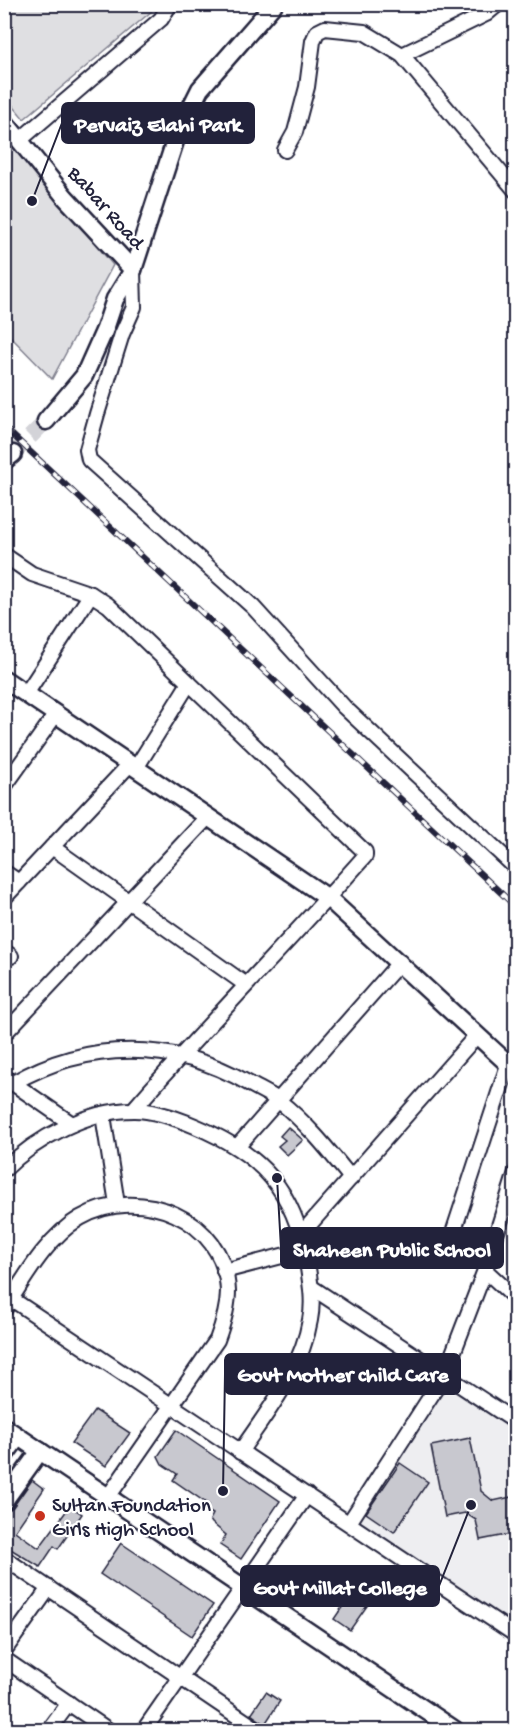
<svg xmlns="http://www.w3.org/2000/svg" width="520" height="1735" viewBox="0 0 520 1735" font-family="'Gochi Hand',sans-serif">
<rect width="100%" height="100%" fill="#fff"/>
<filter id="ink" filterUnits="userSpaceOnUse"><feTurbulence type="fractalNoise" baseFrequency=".0167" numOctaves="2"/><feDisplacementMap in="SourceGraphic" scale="12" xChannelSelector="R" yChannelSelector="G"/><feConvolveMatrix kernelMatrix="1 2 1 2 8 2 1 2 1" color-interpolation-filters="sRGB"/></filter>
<g filter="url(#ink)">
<polygon fill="#eeeef1" points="435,1375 515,1429 515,1622 512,1626 344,1513"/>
<g fill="#dfdfe2" stroke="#80808e" stroke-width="1.5">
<polygon points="4,5 5,4 159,5 24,119 5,96"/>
<polygon points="4,136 113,265 52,379 5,331"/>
</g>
<g fill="#c8c8cf" stroke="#22223b" stroke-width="1.5">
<polygon points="288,1127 303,1140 287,1155 278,1146 285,1140 280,1136"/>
<polygon points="95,1410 130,1433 106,1466 71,1443"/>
<polygon points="176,1430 280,1501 241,1559 220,1545 226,1535 212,1523 210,1520 213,1514 206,1510 209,1505 173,1480 177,1474 162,1464 158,1456"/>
<polygon points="470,1438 481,1491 493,1501 516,1496 516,1533 480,1540 476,1520 465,1513 445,1517 431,1446"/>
<polygon points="400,1463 428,1482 394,1532 366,1513"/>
<polygon points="32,1480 44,1489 15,1531 39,1548 70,1506 82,1514 58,1549 54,1546 40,1567 4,1545 4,1513 13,1507"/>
<polygon points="121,1543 213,1605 192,1636 100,1574"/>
<polygon points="358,1584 374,1596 350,1630 334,1619"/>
<polygon points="266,1692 280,1701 265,1724 251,1714"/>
</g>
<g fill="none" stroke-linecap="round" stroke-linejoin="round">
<polyline stroke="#d3d3d8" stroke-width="16" stroke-dasharray="16 8" stroke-linecap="butt" points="13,454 46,421"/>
<g stroke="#22223b" stroke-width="18">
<g id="minor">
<polyline points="402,55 486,14 498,4"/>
<polyline points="20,140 161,19 170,4"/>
<polyline points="285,150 295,132 307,87 313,41 317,32 325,28 364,32 402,55 516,191"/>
<polyline points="133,270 134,307 122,334 97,414 87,450 89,460 253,607 344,707 516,868"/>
<path d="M4 555 32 574 91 594 108 605 365 852V856C289 942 208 1023 133 1110"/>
<polyline points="26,694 91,594"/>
<polyline points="136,768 189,683"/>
<polyline points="4,787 56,714"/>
<polyline points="52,847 245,984"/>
<polyline points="4,872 19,882"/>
<polyline points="4,898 130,764"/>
<polyline points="4,951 11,956"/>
<polyline points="4,1034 208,817"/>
<polyline points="4,1077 72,1124"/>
<path d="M13 1083C87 1040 174 1040 248 1083 258 1089 270 1094 279 1101 307 1123 329 1151 351 1178"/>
<polyline points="103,1115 117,1204"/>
<polyline points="237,1147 400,962"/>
<path d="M4 1170C36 1138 88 1110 134 1110 154 1110 176 1118 195 1126 262 1154 294 1190 307 1262 310 1281 314 1301 310 1320 302 1369 267 1412 240 1452"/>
<polyline points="454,1230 508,1065"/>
<polyline points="302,1233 477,1035"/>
<polyline points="485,1270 516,1299"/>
<polyline points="224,1271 305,1250"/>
<polyline points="311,1287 516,1422"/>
<polyline points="4,1294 516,1635"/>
<path d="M4 1310C24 1279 47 1237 80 1218 139 1184 225 1218 228 1291 228 1308 223 1324 217 1340L108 1497"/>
<polyline points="349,1523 445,1374 485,1270 516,1172"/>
<polyline points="4,1558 258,1730"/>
<polyline points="4,1651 49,1588"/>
<polyline points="4,1659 108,1730"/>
<polyline points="49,1730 69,1703"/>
<polyline points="144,1730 307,1495"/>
</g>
</g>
<g stroke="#22223b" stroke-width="21">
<g id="tertiary">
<polyline points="4,121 65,197 133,270 115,299 105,329 84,376 46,421"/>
<polyline points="133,270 177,135 200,89 274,4"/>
<polyline points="4,461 13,454"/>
<polyline points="4,679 328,898 516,1071"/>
<polyline points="4,1427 455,1730"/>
<polyline points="4,1456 18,1437"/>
<polyline points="4,1501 40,1451"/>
</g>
</g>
<use href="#minor" stroke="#fff" stroke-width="14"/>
<use href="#tertiary" stroke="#fff" stroke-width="16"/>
<g stroke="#22223b" stroke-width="6">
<polyline id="rail" points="4,427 516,907"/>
</g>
<use href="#rail" stroke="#fff" stroke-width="4" stroke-dasharray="11" stroke-linecap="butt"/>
</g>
</g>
<circle fill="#c8321e" stroke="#fff" stroke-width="2" cx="40" cy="1516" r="6"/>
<g text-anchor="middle" stroke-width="4.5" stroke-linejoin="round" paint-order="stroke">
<g font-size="21" fill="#22223b" stroke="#fff">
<text transform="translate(107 207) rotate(48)" y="7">Babar Road</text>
</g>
<g font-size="21" fill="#22223b" stroke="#fff" text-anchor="start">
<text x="52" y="1511">Sultan Foundation<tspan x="52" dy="24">Girls High School</tspan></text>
</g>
</g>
<path fill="none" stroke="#22223b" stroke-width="2" d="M32 201L62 123M277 1178L281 1248M223 1491L225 1374M471 1505L439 1586"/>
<g fill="#22223b" stroke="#fff" stroke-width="2">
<circle cx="32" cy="201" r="6"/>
<circle cx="277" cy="1178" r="6"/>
<circle cx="223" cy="1491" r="6"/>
<circle cx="471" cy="1505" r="6"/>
</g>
<g fill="#22223b" stroke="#22223b" stroke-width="2">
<rect x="62" y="103" width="192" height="40" rx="6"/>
<rect x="281" y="1228" width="222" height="40" rx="6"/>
<rect x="225" y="1354" width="235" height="40" rx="6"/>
<rect x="241" y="1566" width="198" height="40" rx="6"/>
</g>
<g font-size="22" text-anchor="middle" font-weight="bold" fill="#fff">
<text x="158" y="131">Pervaiz Elahi Park</text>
<text x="392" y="1256">Shaheen Public School</text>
<text x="343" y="1381">Govt Mother child Care</text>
<text x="340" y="1594">Govt Millat College</text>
</g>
<rect width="520" height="1735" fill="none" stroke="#fff" stroke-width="24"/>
<rect x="12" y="12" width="496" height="1711" fill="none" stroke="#22223b" stroke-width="2" filter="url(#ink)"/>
</svg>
